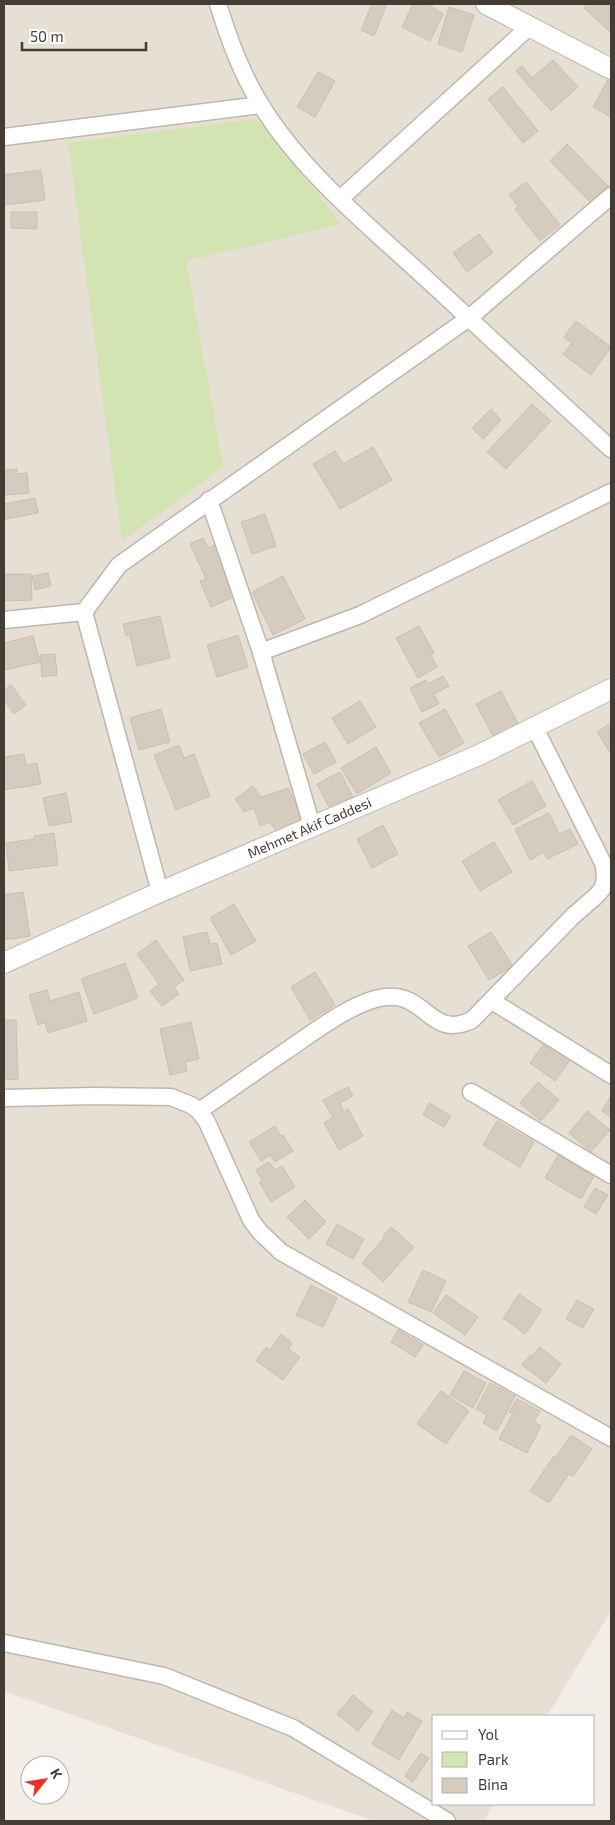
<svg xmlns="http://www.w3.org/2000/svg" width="615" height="1825" viewBox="0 0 615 1825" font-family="'Exo 2',sans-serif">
<rect width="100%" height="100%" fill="#f2ede6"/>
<polygon fill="#e5dfd4" points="4,4 611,4 611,1611 547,1716 434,1716 434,1804 494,1804 483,1821 374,1821 4,1691"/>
<polygon fill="#d1e4b1" points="257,119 341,224 186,261 223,467 122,541 68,143"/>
<g fill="#d6cbbf" stroke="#cdbfb0">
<polygon points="372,4 387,4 374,36 361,30"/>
<polygon points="413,4 427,4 443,14 430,41 402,27"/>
<polygon points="588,4 611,4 611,33 584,8"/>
<polygon points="449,7 474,15 462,52 438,44"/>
<polygon points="553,60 578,87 551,111 516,71 522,66 532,78"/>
<polygon points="318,72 335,81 315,117 297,107"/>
<polygon points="611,74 611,117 593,107"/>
<polygon points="503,87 538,131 523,143 488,99"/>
<polygon points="567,144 609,187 591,203 550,161"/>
<polygon points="41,170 45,200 4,205 4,175"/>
<polygon points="526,182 560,225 540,241 515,209 518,206 509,195"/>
<polygon points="11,212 37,212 37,229 11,228"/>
<polygon points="479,234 493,253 467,272 453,253"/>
<polygon points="576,321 611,347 591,375 563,354 572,343 564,337"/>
<polygon points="532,404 551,421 506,469 487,452"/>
<polygon points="491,409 501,420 483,439 472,428"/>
<polygon points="373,447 392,480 340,509 313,464 335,451 343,464"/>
<polygon points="17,469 17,474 27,473 29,493 4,495 4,470"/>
<polygon points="35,498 38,513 5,519 4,504"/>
<polygon points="265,514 276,546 252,554 241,522"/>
<polygon points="203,538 208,548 219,543 238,595 211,607 200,581 206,579 190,544"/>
<polygon points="48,573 51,586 35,590 32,576"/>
<polygon points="4,574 31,574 32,600 4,601"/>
<polygon points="283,576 305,619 273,635 252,592"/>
<polygon points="160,616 170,658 137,666 130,635 126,636 123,624"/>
<polygon points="419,626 434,653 431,655 437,667 418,678 396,638"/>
<polygon points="238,635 248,667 217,677 207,645"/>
<polygon points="33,636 40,662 4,670 4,643"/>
<polygon points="55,654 57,675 42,677 40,655"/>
<polygon points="443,676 449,686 434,694 439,704 422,712 410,688 426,680 428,684"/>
<polygon points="11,685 26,705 14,714 4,700 4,690"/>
<polygon points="501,691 519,725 494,738 476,704"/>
<polygon points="360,701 376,727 348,744 332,718"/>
<polygon points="161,709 170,742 139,750 130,718"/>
<polygon points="445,709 464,743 439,757 419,723"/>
<polygon points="611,723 611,754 597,732"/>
<polygon points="325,742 336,762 314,774 303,754"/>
<polygon points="179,745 184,758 194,754 210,796 176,810 154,755"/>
<polygon points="376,747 391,773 357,794 341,768"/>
<polygon points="24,754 26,765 37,763 41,784 4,790 4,757"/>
<polygon points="340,772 353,797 330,809 317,784"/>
<polygon points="532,781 546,806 513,825 498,800"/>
<polygon points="253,786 261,797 288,788 303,818 290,828 277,832 270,822 260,826 254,808 244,812 235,799"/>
<polygon points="66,793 72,822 49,826 43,798"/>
<polygon points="549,813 559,834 570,829 578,844 547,859 544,852 530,860 515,829"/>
<polygon points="383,825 398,854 372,868 357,839"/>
<polygon points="54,833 58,865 9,871 6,843 34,839 34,836"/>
<polygon points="494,842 512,872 480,891 462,861"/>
<polygon points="23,892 30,936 4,940 4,895"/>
<polygon points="234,904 256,941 231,955 210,918"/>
<polygon points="207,932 210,944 217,943 222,964 190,971 183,937"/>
<polygon points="491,932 513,966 489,980 468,946"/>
<polygon points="156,940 184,980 174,987 179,994 162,1006 150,991 159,984 137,954"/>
<polygon points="125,963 138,998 94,1014 81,979"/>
<polygon points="315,972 335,1005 310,1020 291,987"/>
<polygon points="47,990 50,1001 79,992 87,1021 48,1033 45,1023 38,1025 29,995"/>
<polygon points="4,1020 16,1020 18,1079 4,1080"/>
<polygon points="191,1022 199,1059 185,1062 187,1071 170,1075 160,1029"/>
<polygon points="545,1042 570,1060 555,1081 530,1063"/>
<polygon points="538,1082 559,1100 541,1121 520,1103"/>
<polygon points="348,1087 353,1096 340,1103 344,1112 348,1109 363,1136 339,1150 324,1123 333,1118 323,1100"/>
<polygon points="611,1096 611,1117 602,1111"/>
<polygon points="429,1103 451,1116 444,1127 423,1115"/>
<polygon points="587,1111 610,1130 591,1152 569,1133"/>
<polygon points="497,1121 534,1142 520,1167 483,1145"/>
<polygon points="275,1126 281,1136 283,1135 293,1151 275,1162 270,1155 261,1161 249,1142"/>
<polygon points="558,1155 594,1176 581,1199 545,1178"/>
<polygon points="269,1162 275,1170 282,1166 295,1187 271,1202 259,1182 262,1180 256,1170"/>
<polygon points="595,1188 608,1195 596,1214 584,1207"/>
<polygon points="305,1200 326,1222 309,1239 287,1217"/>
<polygon points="337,1224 364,1239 353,1259 326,1244"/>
<polygon points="391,1227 414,1247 383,1282 362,1263 384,1238 383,1236"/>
<polygon points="423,1270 446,1281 431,1312 408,1302"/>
<polygon points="311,1285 337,1298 323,1327 296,1315"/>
<polygon points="519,1294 542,1310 525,1334 503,1318"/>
<polygon points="446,1295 478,1317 465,1335 433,1313"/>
<polygon points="577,1300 594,1309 583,1328 566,1319"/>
<polygon points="398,1330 423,1345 415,1357 391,1342"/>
<polygon points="281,1334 292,1343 288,1349 300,1357 283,1380 256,1361 266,1347 270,1350"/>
<polygon points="540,1347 561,1364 546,1383 522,1365 530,1355 532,1356"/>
<polygon points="464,1371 486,1383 473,1408 450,1395"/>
<polygon points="490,1383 515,1396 497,1431 483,1423 487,1415 476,1409"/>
<polygon points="441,1391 469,1411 446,1444 417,1424"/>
<polygon points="517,1399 540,1411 534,1422 541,1426 527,1453 499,1439 513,1413 509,1412"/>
<polygon points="571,1435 592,1449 573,1476 569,1474 549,1503 530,1491 554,1456 556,1457"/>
<polygon points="353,1695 373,1712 358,1731 337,1714"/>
<polygon points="392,1710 404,1718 407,1712 422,1721 399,1760 372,1744"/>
<polygon points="421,1753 429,1758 413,1782 405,1776"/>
</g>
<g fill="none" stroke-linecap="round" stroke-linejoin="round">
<g stroke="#c0b7ac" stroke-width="19">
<g id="minor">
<path d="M218 4C229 39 241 73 261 105 304 175 373 229 433 285 492 340 552 395 611 449"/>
<polyline points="4,137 261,105"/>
<polyline points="340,199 529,27"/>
<polyline points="209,500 261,652 312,826"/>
<polyline points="84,612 119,565 469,318 611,196"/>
<polyline points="4,620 84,612 160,892"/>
<polyline points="261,652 360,615 611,492"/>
<polyline points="492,1001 611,1075"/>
<polyline points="471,1092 611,1175"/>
<polyline points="4,1098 94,1096 171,1097 191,1105 199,1111 207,1122 251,1220 260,1232 281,1252 611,1438"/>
<path d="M199 1111C227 1092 255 1072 283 1053 310 1035 354 1000 386 997 427 993 430 1040 472 1020L573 916 596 896 602 889 605 880 604 865 535 728"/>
<polyline points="4,1643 164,1676 293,1728 447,1821"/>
</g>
</g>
<g stroke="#c0b7ac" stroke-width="22">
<g id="tertiary">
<polyline points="486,4 611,69"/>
<path id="s1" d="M4 963 160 892 479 755 611 689"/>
</g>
</g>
<use href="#minor" stroke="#fff" stroke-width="16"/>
<use href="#tertiary" stroke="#fff" stroke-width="20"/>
</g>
<g text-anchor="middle" stroke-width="4.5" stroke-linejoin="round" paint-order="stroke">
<g font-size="14" fill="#443d36" stroke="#fff">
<text dy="5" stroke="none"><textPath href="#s1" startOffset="334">Mehmet Akif Caddesi</textPath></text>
</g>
</g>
<rect width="615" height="1825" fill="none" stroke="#443d36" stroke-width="10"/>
<rect x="432" y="1715" width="162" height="90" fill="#ffffff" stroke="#b4b1af"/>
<rect x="442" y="1731" width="25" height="8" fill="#ffffff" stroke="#b4b1af"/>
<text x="478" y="1740" font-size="15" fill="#443d36">Yol</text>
<rect x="442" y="1752" width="25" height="15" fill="#d1e4b1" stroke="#b4b1af"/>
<text x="478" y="1765" font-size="15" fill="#443d36">Park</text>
<rect x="442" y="1778" width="25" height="15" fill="#d6cbbf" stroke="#b4b1af"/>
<text x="478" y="1790" font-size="15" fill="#443d36">Bina</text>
<g transform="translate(45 1780) rotate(60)"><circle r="24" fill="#ffffff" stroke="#b4b1af"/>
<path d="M0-4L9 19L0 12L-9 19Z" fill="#ed3021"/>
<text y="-8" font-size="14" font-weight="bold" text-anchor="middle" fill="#443d36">K</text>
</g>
<path d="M22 42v8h124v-8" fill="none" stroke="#443d36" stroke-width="2.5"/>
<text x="30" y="42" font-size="15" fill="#443d36" stroke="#ffffff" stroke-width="4" paint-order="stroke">50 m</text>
</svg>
